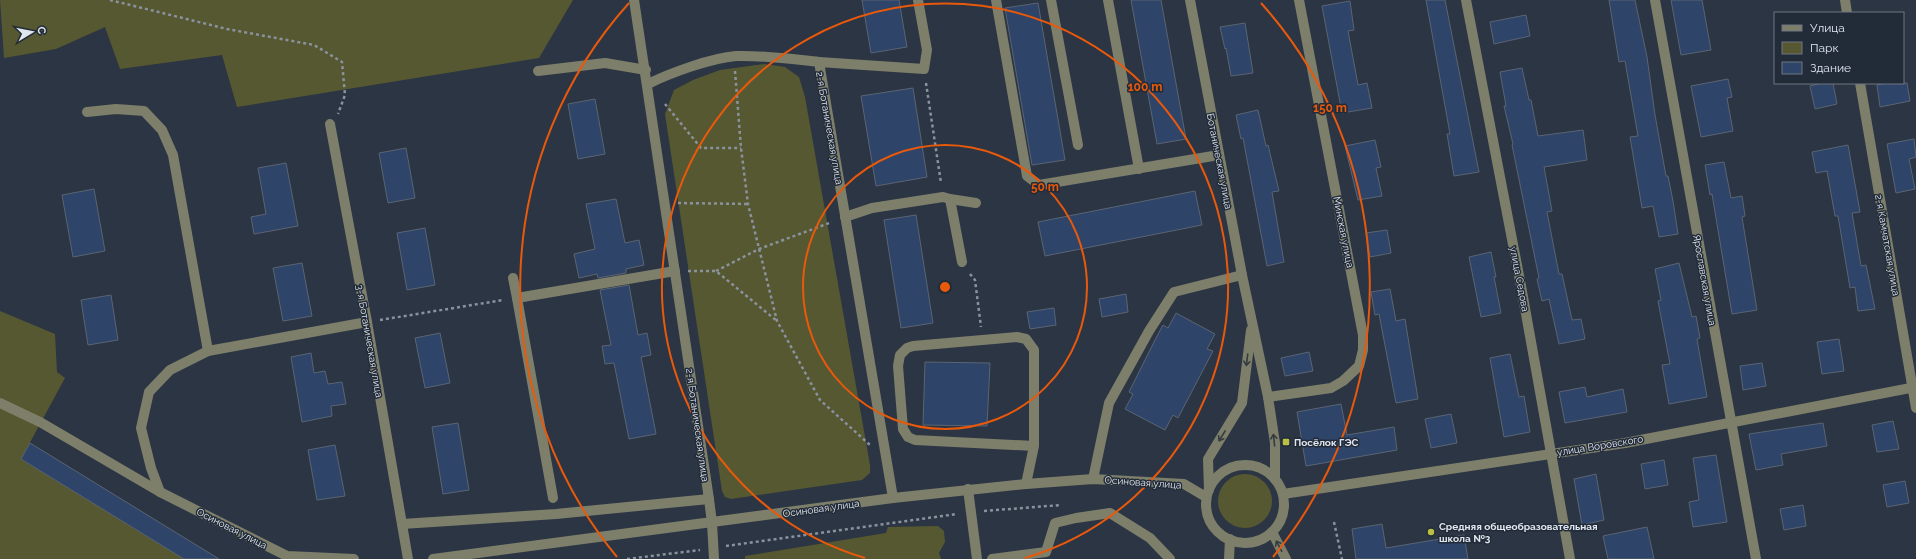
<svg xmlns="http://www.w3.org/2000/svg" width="1916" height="559" viewBox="0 0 1916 559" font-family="Raleway,sans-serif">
<rect width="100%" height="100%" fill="#2c3543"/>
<g fill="#565831">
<polygon points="0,0 573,0 539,58 237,107 222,55 120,69 105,27 56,49 4,58"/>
<polygon points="764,64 785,67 799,77 805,97 870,465 870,473 862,480 731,499 725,497 722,491 665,114 674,90 693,80 720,70"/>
<polygon points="0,311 55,334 57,372 65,378 21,459 184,559 0,559"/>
<circle cx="1245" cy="501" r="27"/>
<polygon points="938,526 944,531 945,542 939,553 941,559 745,559 745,556 886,533 888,527"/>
</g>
<g fill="#2e4468" stroke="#5a6473">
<polygon points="862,0 899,0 907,47 871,53"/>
<polygon points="1131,0 1161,0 1186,139 1157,144"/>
<polygon points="1426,0 1445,0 1479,172 1454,176 1447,134 1450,134"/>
<polygon points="1609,0 1635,0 1647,57 1655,115 1666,176 1668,176 1673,201 1678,234 1659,237 1653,206 1642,208 1630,137 1638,136 1625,61 1619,62"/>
<polygon points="1671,0 1702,0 1711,50 1681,55"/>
<polygon points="1350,1 1354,30 1348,31 1358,85 1367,83 1372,108 1342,113 1322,6"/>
<polygon points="1038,3 1065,160 1032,165 1005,8"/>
<polygon points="1526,15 1530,36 1494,44 1490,22"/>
<polygon points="1245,23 1253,73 1231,76 1226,48 1225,49 1220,27"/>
<polygon points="1522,68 1529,100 1531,100 1538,136 1583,130 1587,160 1544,167 1552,211 1547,212 1559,274 1562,274 1572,320 1581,319 1585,339 1559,344 1549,299 1542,301 1537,279 1539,278 1512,145 1513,144 1504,106 1506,106 1500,72"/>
<polygon points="1728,79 1732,97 1727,98 1733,131 1701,137 1691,86"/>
<polygon points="1822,83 1833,83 1837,104 1815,109 1810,86"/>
<polygon points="1887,83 1907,83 1910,101 1880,107 1877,85"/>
<polygon points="913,88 927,177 876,186 861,96"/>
<polygon points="595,99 605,154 578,159 568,104"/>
<polygon points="1258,110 1266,146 1268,145 1279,191 1272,192 1284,262 1267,266 1243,138 1241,139 1236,115"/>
<polygon points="1914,139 1916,157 1909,159 1915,189 1896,193 1887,144"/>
<polygon points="1375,140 1381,167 1376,168 1382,196 1358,200 1345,146"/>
<polygon points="1848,145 1860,212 1852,213 1861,266 1866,265 1875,309 1858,311 1855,287 1850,288 1838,216 1835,216 1827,171 1816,173 1812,152"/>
<polygon points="406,148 415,198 388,203 379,153"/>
<polygon points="1724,162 1731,198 1742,196 1745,216 1742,217 1757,310 1732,314 1712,194 1710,195 1705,165"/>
<polygon points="286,163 298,226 254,234 251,217 266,214 258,168"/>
<polygon points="94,189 105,251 73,257 62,195"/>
<polygon points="1195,191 1202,225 1045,256 1038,222"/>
<polygon points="616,199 625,243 639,240 644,265 626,269 626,273 598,278 597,274 579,278 574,254 595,249 586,204"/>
<polygon points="916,215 933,323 901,328 884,220"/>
<polygon points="425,228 435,285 407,290 397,233"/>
<polygon points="1387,230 1391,253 1370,257 1366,233"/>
<polygon points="1491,252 1496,277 1494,277 1501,313 1481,317 1469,257"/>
<polygon points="302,263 312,316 283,321 273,268"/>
<polygon points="1679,263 1692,317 1696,316 1700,338 1697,339 1707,397 1669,404 1662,365 1670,364 1658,301 1661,300 1655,269"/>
<polygon points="629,285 638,335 647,333 651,355 641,357 656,434 629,439 614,363 605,364 602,346 611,345 600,290"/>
<polygon points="1390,289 1396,321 1405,319 1418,399 1396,403 1379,314 1375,315 1371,292"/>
<polygon points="1126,294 1128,312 1102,317 1099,299"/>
<polygon points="111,295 118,340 88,345 81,300"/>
<polygon points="1054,308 1056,325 1030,329 1027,312"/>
<polygon points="1176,313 1215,334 1207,349 1213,351 1178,418 1173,415 1165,430 1125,409 1133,394 1129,392 1155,340 1163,325 1168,328"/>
<polygon points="440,333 450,383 425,388 415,338"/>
<polygon points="1839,339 1844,371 1822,374 1817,342"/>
<polygon points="1309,352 1313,371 1285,376 1281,358"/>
<polygon points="311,353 314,373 325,371 328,384 342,382 346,404 331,406 332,416 302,422 291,357"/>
<polygon points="1510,354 1519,397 1524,396 1530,432 1504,437 1490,358"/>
<polygon points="925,362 990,363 987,426 923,425"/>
<polygon points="1762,363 1766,386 1743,390 1740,366"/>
<polygon points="1585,387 1587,397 1623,389 1627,412 1565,423 1559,392"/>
<polygon points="1341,404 1347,435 1394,427 1397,450 1306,466 1297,412"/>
<polygon points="1451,414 1457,443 1431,448 1425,419"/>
<polygon points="1893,421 1899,449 1877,452 1872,425"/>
<polygon points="458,423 469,490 443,494 432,427"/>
<polygon points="1823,423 1827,446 1781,454 1783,465 1756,470 1749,434"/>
<polygon points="30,443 219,559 184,559 21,459"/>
<polygon points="335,445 345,496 317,500 308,450"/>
<polygon points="1716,455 1727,522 1693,527 1689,502 1699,500 1693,458"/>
<polygon points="1664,460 1668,485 1645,489 1641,464"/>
<polygon points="1596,474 1604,520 1582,525 1574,479"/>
<polygon points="1905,481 1909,503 1887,507 1883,485"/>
<polygon points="1803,505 1806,526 1784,530 1780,509"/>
<polygon points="1382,524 1386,548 1464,535 1468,559 1356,559 1352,529"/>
<polygon points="1647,527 1654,559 1608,559 1603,536"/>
</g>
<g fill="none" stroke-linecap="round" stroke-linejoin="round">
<g stroke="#8b929e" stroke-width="2.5" stroke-dasharray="3 3" stroke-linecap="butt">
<polyline points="110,0 227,29 314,45 342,62 345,95 338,114"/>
<polyline points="735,71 741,148 748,204 777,321 820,400 870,445"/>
<polyline points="926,83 941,183"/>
<polyline points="665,104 701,148 741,148"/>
<polyline points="678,203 748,204"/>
<polyline points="688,271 716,271 777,321"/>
<polyline points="716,271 759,249 832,222"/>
<polyline points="970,274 975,280 981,327"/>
<polyline points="380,320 503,300"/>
<polyline points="984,511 1061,505"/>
<polyline points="1334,522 1342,559"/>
<polyline points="726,546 957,514"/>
<polyline points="627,559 700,550"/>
</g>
<g stroke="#7d7f6a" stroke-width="10">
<polyline points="634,0 709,499 712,523 714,559"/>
<polyline points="996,0 1027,176 1039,185 1219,155"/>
<polyline points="1051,0 1078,145"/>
<polyline points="1108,0 1139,169"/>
<polyline points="1190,0 1242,275 1268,397 1275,443 1275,479"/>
<polyline points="1466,0 1521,286 1570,559"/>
<polyline points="1655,0 1756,559"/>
<polyline points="1845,0 1847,13"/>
<polyline points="819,62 924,69 927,50 918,0"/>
<polyline points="538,71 605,63 646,70"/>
<polyline points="1860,83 1916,408"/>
<path d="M648 84C670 73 711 58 736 56 764 55 791 59 819 62L893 498"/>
<polyline points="87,112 116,109 144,111 162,130 173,155 208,351 170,370 149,392 141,428 151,468 160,492"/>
<polyline points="330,124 367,322 408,559"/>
<polyline points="950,199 976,203"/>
<polyline points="845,217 872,208 943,197 950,199 962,262"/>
<polyline points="513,278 517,298"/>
<polyline points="208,351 367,322"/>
<polyline points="1268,397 1331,388 1343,381 1359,366 1363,350 1363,335 1299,0"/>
<polyline points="0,403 40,422 160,492 287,556 354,559"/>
<circle cx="1245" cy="504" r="39"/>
<polyline points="1093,479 1109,403 1149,331 1174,292 1242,275"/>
<polyline points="1026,484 1034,446 1034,350 1026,339 1017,337 913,346 907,348 900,355 898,366 903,429 908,437 915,440 1034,446"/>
<polyline points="968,489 977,559"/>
<polyline points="1209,490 1208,459 1242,403 1251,330"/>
<polyline points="1283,494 1625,443 1916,387"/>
<polyline points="553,498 517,298 675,271"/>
<polyline points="402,524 556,514 709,499"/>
<polyline points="1272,532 1286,559"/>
<polyline points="433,559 893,498 1026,484 1093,479 1184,484 1206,497"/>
<polyline points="992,559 1046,552 1055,523 1076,518 1110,513 1150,538 1170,559"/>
<polyline points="1229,559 1230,539"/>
</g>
</g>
<defs><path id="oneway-shaft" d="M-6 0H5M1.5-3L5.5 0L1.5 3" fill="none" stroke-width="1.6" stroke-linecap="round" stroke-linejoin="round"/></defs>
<g stroke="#343c42">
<use href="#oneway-shaft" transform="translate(1247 360) rotate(97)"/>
<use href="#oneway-shaft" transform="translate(1222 436) rotate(122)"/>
<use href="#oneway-shaft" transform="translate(1274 440) rotate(-96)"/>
<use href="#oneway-shaft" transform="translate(1279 546) rotate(-118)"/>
</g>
<g fill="none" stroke="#e8590c" stroke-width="2">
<circle cx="945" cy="287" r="142"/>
<path d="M865 558A283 283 0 1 1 1025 558"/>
<path d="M617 557A425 425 0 0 1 629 3M1261 3A425 425 0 0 1 1273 557"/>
</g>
<g fill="#bbc045" stroke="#222b38" stroke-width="1.5">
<rect x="1282" y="438" width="8" height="8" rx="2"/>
<circle cx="1431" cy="532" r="4"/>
</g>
<g text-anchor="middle" stroke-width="3" stroke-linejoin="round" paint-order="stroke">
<g font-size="10" fill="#e0e6ef" stroke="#222b38">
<text transform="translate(830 128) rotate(80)" y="4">2-я Ботаническая улица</text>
<text transform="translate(1220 161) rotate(79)" y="4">Ботаническая улица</text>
<text transform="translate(1344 232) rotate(79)" y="4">Минская улица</text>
<text transform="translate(1888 245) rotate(80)" y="4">2-я Камчатская улица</text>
<text transform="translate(1520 279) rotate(79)" y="4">улица Седова</text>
<text transform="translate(1705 280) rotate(80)" y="4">Ярославская улица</text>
<text transform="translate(370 341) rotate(80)" y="4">3-я Ботаническая улица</text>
<text transform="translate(698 425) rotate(82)" y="4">2-я Ботаническая улица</text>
<text transform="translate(1600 445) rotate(-9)" y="4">улица Воровского</text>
<text transform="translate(1143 482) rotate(4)" y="4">Осиновая улица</text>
<text transform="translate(821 508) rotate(-8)" y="4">Осиновая улица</text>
<text transform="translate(232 528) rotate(27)" y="4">Осиновая улица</text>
</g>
<g font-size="10" font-weight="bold" fill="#e0e6ef" stroke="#222b38" text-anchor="start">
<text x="1294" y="446">Посёлок ГЭС</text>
<text x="1439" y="530">Средняя общеобразовательная<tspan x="1439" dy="12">школа №3</tspan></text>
</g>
</g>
<circle cx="945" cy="287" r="6" fill="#e8590c" stroke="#222b38" stroke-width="2"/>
<g font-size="12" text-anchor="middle" font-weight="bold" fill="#e8590c" stroke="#222b38" stroke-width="3" stroke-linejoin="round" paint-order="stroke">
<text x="1145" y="91">100 m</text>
<text x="1330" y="112">150 m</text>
<text x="1045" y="191">50 m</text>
</g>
<rect x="1774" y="12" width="130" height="72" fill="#222b38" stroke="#6e7681"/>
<rect x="1782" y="25" width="20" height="6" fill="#7d7f6a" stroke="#6e7681"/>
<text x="1810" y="32" font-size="12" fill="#e0e6ef">Улица</text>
<rect x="1782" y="42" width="20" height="12" fill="#565831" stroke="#6e7681"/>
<text x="1810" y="52" font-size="12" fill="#e0e6ef">Парк</text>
<rect x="1782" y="62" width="20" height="12" fill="#2e4468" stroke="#6e7681"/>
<text x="1810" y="72" font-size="12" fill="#e0e6ef">Здание</text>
<g transform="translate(32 32) rotate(80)" stroke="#222b38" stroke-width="3" paint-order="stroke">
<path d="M0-3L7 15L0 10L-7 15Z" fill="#e0e6ef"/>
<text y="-6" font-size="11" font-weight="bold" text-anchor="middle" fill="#e0e6ef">С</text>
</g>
</svg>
